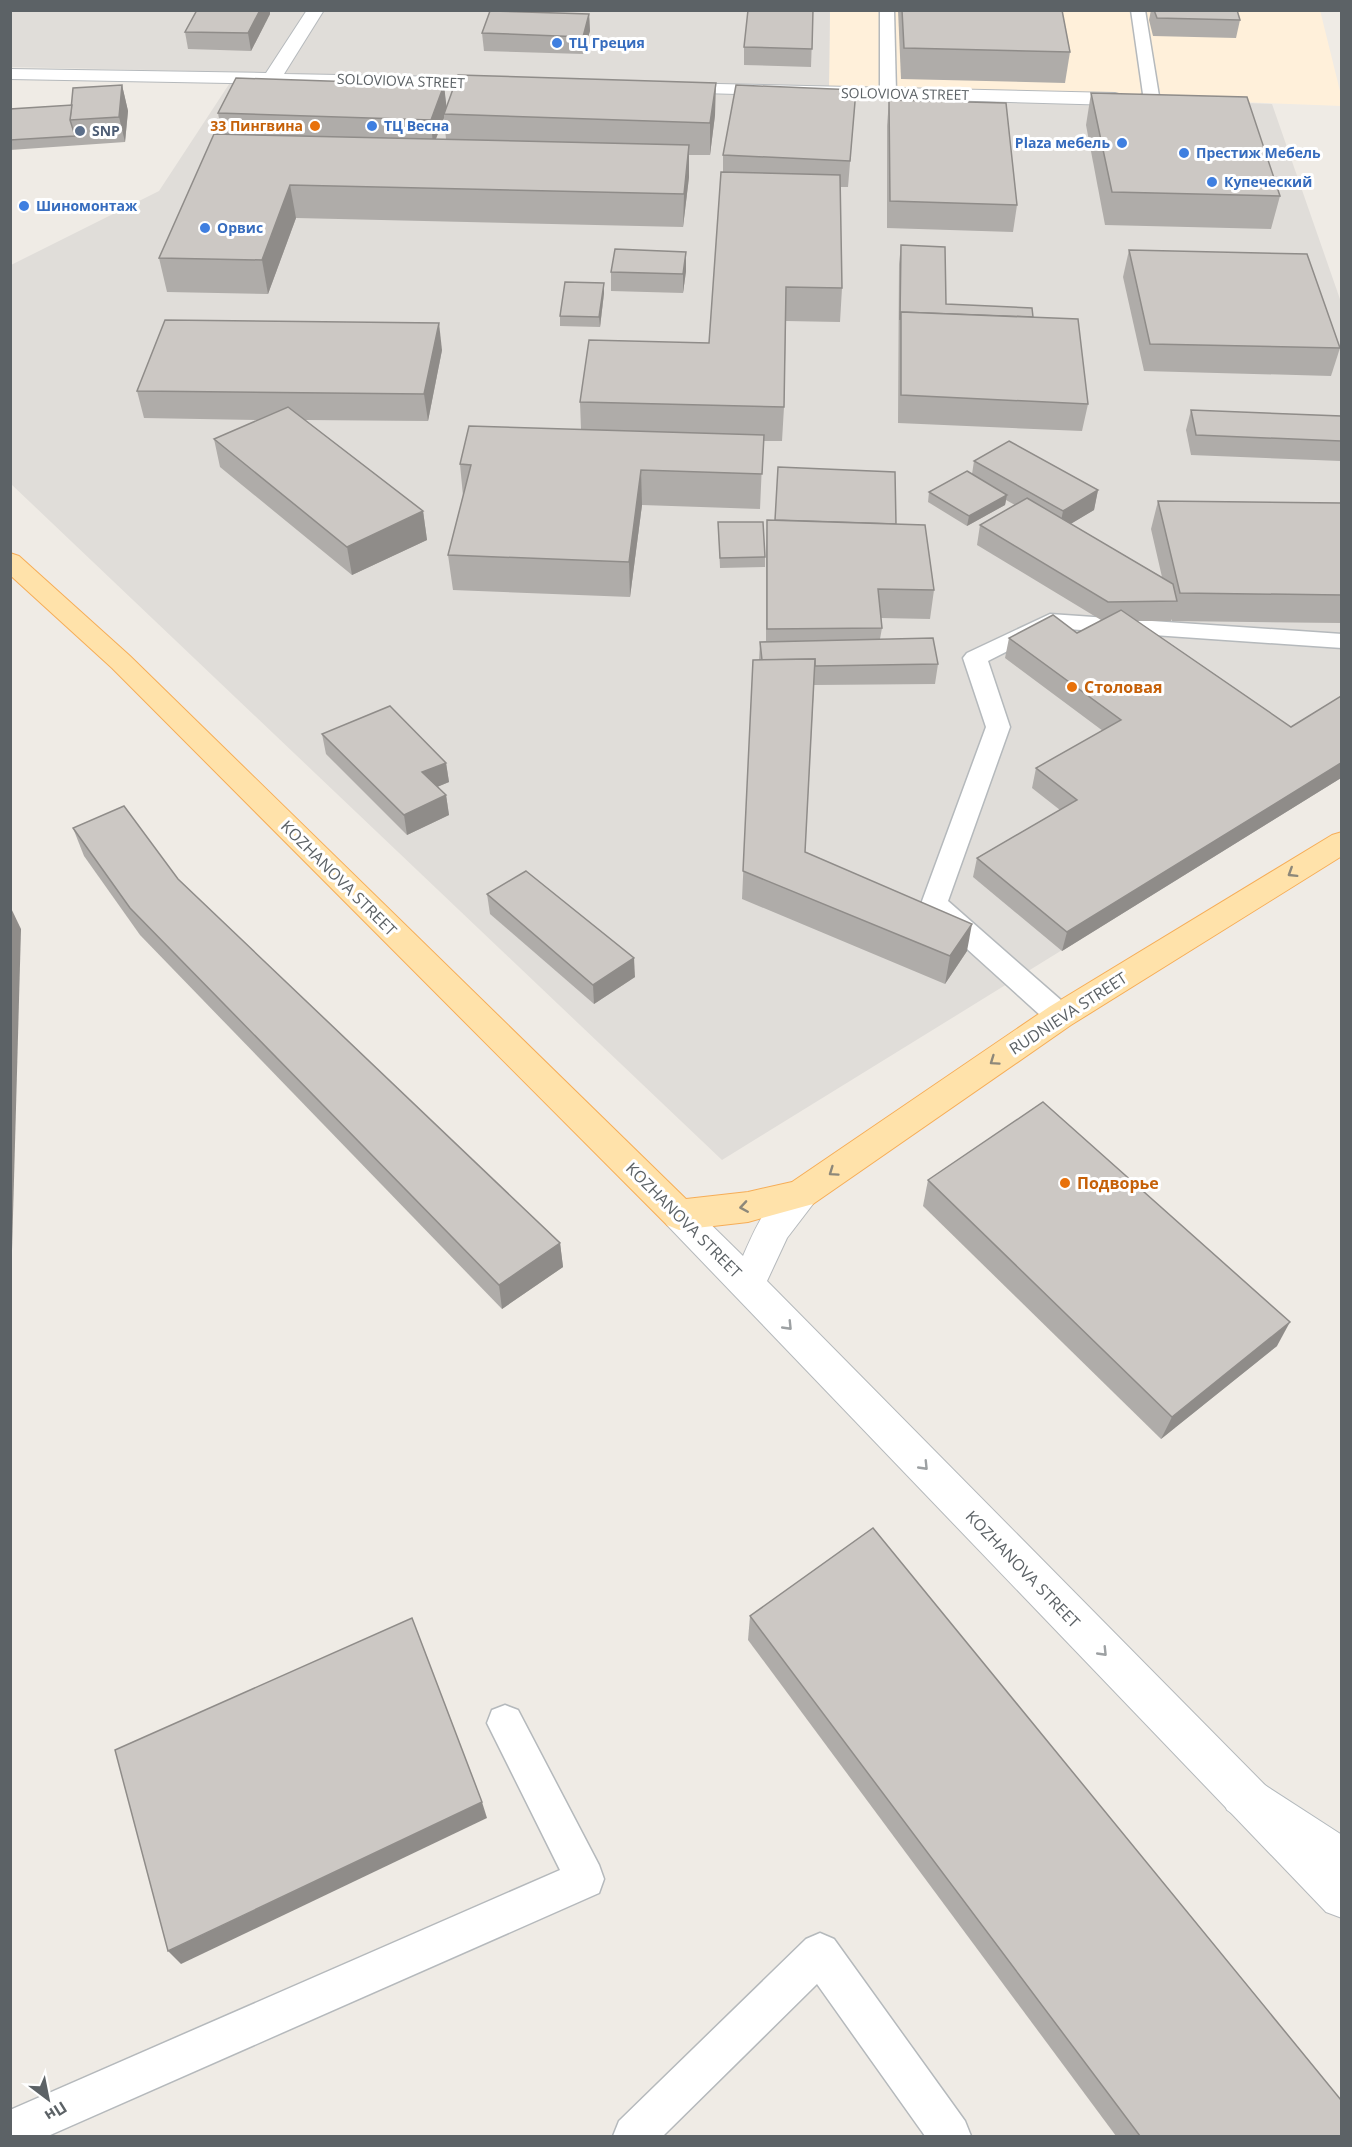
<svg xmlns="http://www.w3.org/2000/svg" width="1352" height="2147" viewBox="0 0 1352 2147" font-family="'Open Sans',sans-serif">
<rect width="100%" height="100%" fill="#efebe5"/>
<polygon fill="#fff0da" points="1320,10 1341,95 1342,106 829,86 830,11"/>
<polygon fill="#e0ddd9" points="830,10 829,86 1272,104 1341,302 1341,778 722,1160 11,484 11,265 159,191 237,72 11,67 11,11"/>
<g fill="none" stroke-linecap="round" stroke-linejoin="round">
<g stroke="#b5b9bc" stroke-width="3">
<g id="service">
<polygon points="880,10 894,10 896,93 888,98 880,93"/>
<polygon points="1131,10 1145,10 1159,96 1131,112 1113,105 1111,102 1119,97 1130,101 1143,94"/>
<polygon points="1050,614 1342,634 1342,648 1053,628 988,661 1010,727 948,901 1070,1008 1074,1016 1070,1024 1060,1027 1050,1024 925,911 921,904 986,727 963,658 967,653"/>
<polygon points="505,1705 518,1710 599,1865 604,1879 599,1893 48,2136 10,2136 10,2110 560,1870 487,1723 492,1710"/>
<polygon points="820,1933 834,1939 965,2121 971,2136 925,2136 817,1984 663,2136 613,2136 619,2121 806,1939"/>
</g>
</g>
<g stroke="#b5b9bc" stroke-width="2">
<g id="minor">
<polygon points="307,10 324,10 284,74 501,78 507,79 510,83 507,87 501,88 10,79 10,69 266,73"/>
<polygon points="672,83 1115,93 1122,95 1124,99 1122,103 1115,105 666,92 663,88 666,84"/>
</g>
</g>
<g stroke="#b5b9bc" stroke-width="2">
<path id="tertiary" d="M801 1180 813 1184 818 1194 813 1204 787 1238 767 1281 1342 1863V1918L1326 1912 667 1225 661 1215 667 1205 679 1200 691 1205 743 1256C755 1229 771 1190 801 1180Z"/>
</g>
<g stroke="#b3b9bd" stroke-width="2">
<polygon id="secondary" points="1242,1773 1257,1780 1342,1835 1342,1884 1326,1878 1227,1810 1220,1795 1227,1780"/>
</g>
<g stroke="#f6ad57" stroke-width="2">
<polygon id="primary" points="10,553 19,556 130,656 686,1199 748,1192 792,1182 1049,1007 1332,835 1342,832 1342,856 1071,1025 813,1204 748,1222 679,1230 667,1225 112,668 10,575"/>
</g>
<use href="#service" fill="#fff" fill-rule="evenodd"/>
<use href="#minor" fill="#fff" fill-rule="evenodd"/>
<use href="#tertiary" fill="#fff" fill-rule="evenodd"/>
<use href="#secondary" fill="#fff" fill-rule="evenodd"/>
<use href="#primary" fill="#ffe2aa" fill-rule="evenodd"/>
</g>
<g fill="#afaca9" fill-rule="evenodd">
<polygon points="197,10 270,10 270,14 251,51 188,49 185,32"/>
<polygon points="813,10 811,67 744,65 744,47"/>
<polygon points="898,10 1062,10 1070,52 1065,83 901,79"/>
<polygon points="1151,10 1237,10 1240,20 1236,38 1153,36 1149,20"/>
<polygon points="589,14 590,31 583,54 484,51 482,33"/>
<polygon points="122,85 128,111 125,142 10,150 10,109 72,105"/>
<path d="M444 85 446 107 715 115 710 155H689V177L683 227 296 218 268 294 167 292 159 258 222 135 218 113ZM444 118 446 139H436Z"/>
<polygon points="856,90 848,187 840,187 842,288 840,322 786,321 784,407 782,441 763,441 760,509 642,505 630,597 453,590 448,555 463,496 460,464 581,429 580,402 709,343 723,172 723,155"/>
<polygon points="1091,93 1280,196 1271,229 1105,225 1086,125"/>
<polygon points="889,100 1017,205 1013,232 887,228 887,126"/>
<polygon points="901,245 946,304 1033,317 1088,404 1082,431 898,423 899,264"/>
<polygon points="1129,250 1340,348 1331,376 1144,371 1123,277"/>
<polygon points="686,252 686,271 683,293 611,291 611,272"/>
<polygon points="604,293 600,327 560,326 560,316"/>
<polygon points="442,350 428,421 305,420 423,511 427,540 352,575 220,467 214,439 259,420 144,418 137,391"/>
<polygon points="1191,410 1341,416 1341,461 1191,455 1186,430"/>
<polygon points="974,461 1098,490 1094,510 1070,524 1162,577 1151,529 1158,501 1341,503 1341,623 1172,621 1172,619 1171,621 1137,621 1291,727 1341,696 1341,778 1062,951 973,877 977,858 1060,810 1032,788 1036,768 1103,731 1005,658 1009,638 1077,633 1101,620 977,545 980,525 1015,505 1006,500 1005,505 967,526 928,502 929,492 972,474"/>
<polygon points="767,520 896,524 934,590 930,619 881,618 882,628 880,639 938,664 935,684 814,685 805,852 967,951 945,984 742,899 753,660 759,660 760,642 766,641 766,548"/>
<polygon points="718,522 765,557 765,567 720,568"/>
<polygon points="322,734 446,763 449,782 437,787 446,795 449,815 407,835 326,754"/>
<polygon points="73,828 178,879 560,1243 563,1267 502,1309 140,935 84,856"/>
<polygon points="487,894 635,977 594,1004 490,914"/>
<polygon points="928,1180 1277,1346 1161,1439 923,1206"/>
<polygon points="750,1616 1341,2136 1116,2136 748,1640"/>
</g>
<g fill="#8f8c89">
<polygon points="260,10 270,10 270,14 251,51 248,33"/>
<polygon points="589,14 590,31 583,54 583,37"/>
<polygon points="716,83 715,115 710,155 710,123"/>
<polygon points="122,85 128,111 125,142 119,117"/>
<polygon points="444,85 447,111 444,114 444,118 433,146 431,120"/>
<polygon points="689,145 689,177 683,227 684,194"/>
<polygon points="290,185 296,218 268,294 262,260"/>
<polygon points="686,252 686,271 683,293 683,274"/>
<polygon points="604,283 604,293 600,327 599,317"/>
<polygon points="439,323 442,350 428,421 424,394"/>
<polygon points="641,470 642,505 630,597 629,562"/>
<polygon points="1098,490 1094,510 1059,531 1063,511"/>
<polygon points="1007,495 1005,505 967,526 969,516"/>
<polygon points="423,511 427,540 352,575 347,547"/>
<polygon points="446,763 449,782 425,792 422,772"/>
<polygon points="1341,763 1341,778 1062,951 1067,932"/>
<polygon points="446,795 449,815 407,835 404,815"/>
<polygon points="10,906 21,929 10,1323"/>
<polygon points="972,924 967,951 945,984 950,956"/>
<polygon points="634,958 635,977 594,1004 593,985"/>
<polygon points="560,1243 563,1267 502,1309 499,1285"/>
<polygon points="1290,1322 1277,1346 1161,1439 1172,1417"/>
<polygon points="482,1802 487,1818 181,1964 168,1951"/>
</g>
<g fill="#ccc8c4" stroke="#8f8c89" stroke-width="1.5">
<polygon points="197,10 260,10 248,33 185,32"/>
<polygon points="748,10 813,10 812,49 744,47"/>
<polygon points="902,10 1062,10 1070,52 904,48"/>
<polygon points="1154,10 1237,10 1240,20 1157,18"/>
<polygon points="490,11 589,14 583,37 482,33"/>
<polygon points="458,75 716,83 710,123 444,114"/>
<polygon points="236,78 444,85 431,120 218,113"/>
<polygon points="122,85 119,117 70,120 73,88"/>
<polygon points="736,85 856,90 850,161 723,155"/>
<polygon points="1091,93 1247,97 1280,196 1112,192"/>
<polygon points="889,100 1006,103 1017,205 890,201"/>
<polygon points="72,105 70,120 75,136 10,140 10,109"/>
<polygon points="214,134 689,145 684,194 290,185 262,260 159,258"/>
<polygon points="721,172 840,175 842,288 786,287 784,407 580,402 589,340 709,343"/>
<polygon points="901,245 945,247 946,304 1032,308 1033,317 901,312 900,320"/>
<polygon points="615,249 686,252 683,274 611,272"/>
<polygon points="1129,250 1307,254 1340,348 1150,344"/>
<polygon points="565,282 604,283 599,317 560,316"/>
<polygon points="901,312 1078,319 1088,404 901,395"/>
<polygon points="165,320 439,323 424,394 137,391"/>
<polygon points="288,407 423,511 347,547 214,439"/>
<polygon points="1191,410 1341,416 1341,441 1196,435"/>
<polygon points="469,426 764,435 762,474 641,470 629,562 448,555 471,465 460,464"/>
<polygon points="1009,441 1098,490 1063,511 974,461"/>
<polygon points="778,467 895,472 896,524 775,520"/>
<polygon points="967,471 1007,495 969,516 929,492"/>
<polygon points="1027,498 1173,584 1177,601 1108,602 980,525"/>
<polygon points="1158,501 1341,503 1341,595 1180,593"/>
<polygon points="767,520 925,525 934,590 878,589 882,628 767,629"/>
<polygon points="718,522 763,522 765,557 720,558"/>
<polygon points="1121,610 1291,727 1341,696 1341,763 1067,932 977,858 1077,800 1036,768 1121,720 1009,638 1053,615 1077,633"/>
<polygon points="933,638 938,664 815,666 815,659 762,660 760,642"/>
<polygon points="815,659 805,852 972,924 950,956 743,871 753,660"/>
<polygon points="390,706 446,763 422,772 446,795 404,815 322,734"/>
<polygon points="124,806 178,879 560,1243 499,1285 130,908 73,828"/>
<polygon points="526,871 634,958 593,985 487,894"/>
<polygon points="1043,1102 1290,1322 1172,1417 928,1180"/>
<polygon points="873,1528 1341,2100 1341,2136 1140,2136 750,1616"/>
<polygon points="412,1618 482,1802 168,1951 115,1750"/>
</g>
<defs><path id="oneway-chevron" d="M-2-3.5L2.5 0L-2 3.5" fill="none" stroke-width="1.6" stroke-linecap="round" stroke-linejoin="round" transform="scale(1.5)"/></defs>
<g stroke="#8d887a">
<use href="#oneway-chevron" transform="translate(1292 873) rotate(148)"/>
<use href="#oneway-chevron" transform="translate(994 1061) rotate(145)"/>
<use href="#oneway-chevron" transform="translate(833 1172) rotate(145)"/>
<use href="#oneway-chevron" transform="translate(744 1207) rotate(171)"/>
</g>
<g stroke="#9da1a3">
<use href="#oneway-chevron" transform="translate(788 1326) rotate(46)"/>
<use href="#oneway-chevron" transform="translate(924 1466) rotate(46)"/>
<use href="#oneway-chevron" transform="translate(1103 1652) rotate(46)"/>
</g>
<g fill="#3f7fe0" stroke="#fff" stroke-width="2">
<circle cx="557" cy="43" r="6"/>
<circle cx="372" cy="126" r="6"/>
<circle cx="1122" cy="143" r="6"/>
<circle cx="1184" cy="153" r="6"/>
<circle cx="1212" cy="182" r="6"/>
<circle cx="24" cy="206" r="6"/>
<circle cx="205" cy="228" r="6"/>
</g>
<g fill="#e8710a" stroke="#fff" stroke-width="2">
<circle cx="315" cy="126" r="6"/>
<circle cx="1072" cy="687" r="6"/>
<circle cx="1065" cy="1183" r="6"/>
</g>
<circle fill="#5c6f8a" stroke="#fff" stroke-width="2" cx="80" cy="131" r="6"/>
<g text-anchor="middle" stroke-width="6" stroke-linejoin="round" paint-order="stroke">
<g font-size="14" font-weight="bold" fill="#366cbe" stroke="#fff" text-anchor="start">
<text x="569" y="48">ТЦ Греция</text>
<text x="384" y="131">ТЦ Весна</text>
<text x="1110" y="148" text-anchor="end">Plaza мебель</text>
<text x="1196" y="158">Престиж Мебель</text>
<text x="1224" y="187">Купеческий</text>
<text x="36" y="211">Шиномонтаж</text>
<text x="217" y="233">Орвис</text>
</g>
<g font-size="14" fill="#5c6266" stroke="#fff">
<text transform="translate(401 81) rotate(2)" y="5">SOLOVIOVA STREET</text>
<text transform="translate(905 94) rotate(1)" y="5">SOLOVIOVA STREET</text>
</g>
<g font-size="14" font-weight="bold" fill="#c56008" stroke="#fff" text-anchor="end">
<text x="303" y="131">33 Пингвина</text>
</g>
<g font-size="14" font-weight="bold" fill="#4e5e75" stroke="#fff" text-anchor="start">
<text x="92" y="136">SNP</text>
</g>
<g font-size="16" font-weight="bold" fill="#c56008" stroke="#fff" text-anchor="start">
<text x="1084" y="693">Столовая</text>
<text x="1077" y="1189">Подворье</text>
</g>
<g font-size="16" fill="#5c6266" stroke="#fff">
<text transform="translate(339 878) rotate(45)" y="6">KOZHANOVA STREET</text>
<text transform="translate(1068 1013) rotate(-33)" y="6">RUDNIEVA STREET</text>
<text transform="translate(684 1220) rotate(45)" y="6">KOZHANOVA STREET</text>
<text transform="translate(1023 1569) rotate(46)" y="6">KOZHANOVA STREET</text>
</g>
</g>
<rect width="1352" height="2147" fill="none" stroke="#5c6266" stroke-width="24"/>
<g transform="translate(48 2099) rotate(148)" stroke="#ffffff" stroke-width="4.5" paint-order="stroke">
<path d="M0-4.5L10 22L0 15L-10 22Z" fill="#5c6266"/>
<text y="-9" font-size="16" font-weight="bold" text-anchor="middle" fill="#5c6266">Пн</text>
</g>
</svg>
